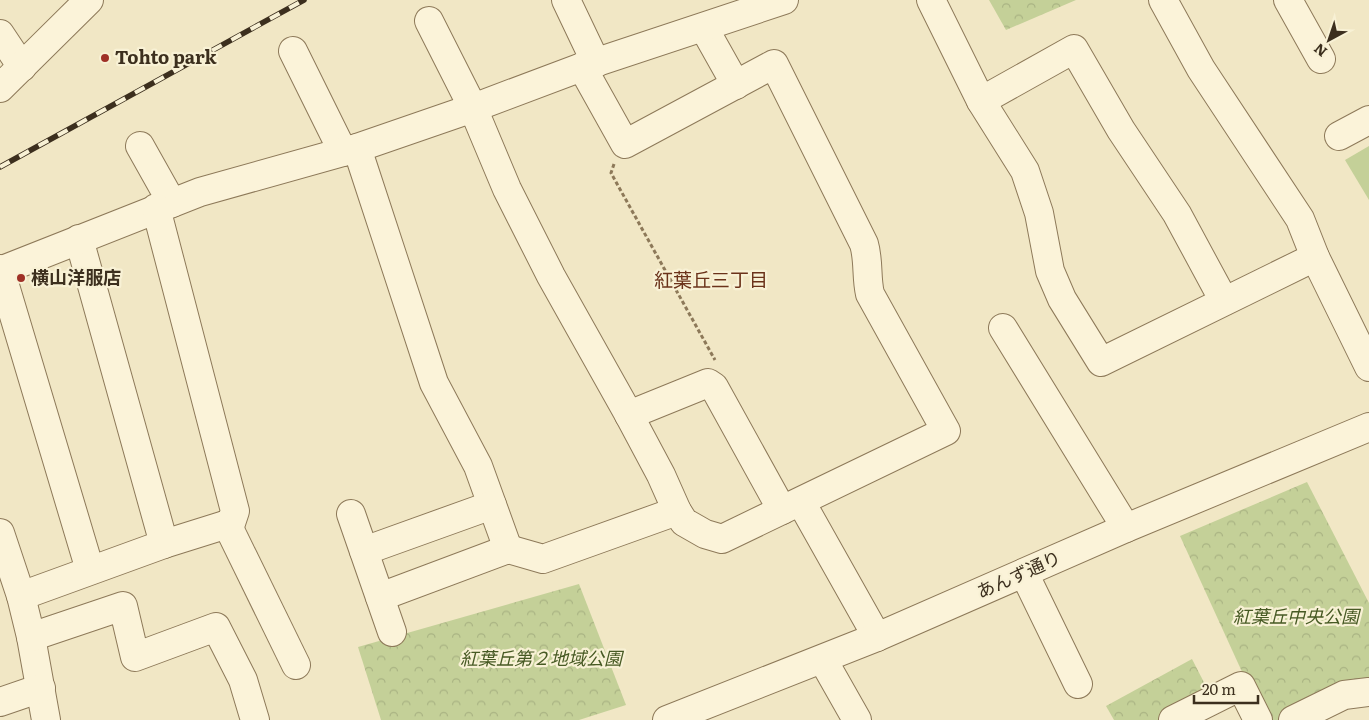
<svg xmlns="http://www.w3.org/2000/svg" width="1369" height="720" viewBox="0 0 1369 720" font-family="Literata,'Noto Sans JP',serif">
<defs>
<pattern id="park-crowns" width="20" height="18" patternUnits="userSpaceOnUse" patternTransform="scale(1.25)"><rect width="20" height="18" fill="#c4d098"/><path d="M2 6a3 3 0 1 1 6 0M12 15a3 3 0 1 1 6 0" fill="none" stroke="#a9b383"/></pattern>
</defs>
<rect width="100%" height="100%" fill="#f1e7c5"/>
<polygon fill="#c4d098" points="1369,146 1369,200 1345,160"/>
<g fill="url(#park-crowns)">
<polygon points="989,0 1076,0 1006,30"/>
<polygon points="1307,482 1369,603 1369,684 1281,720 1264,720 1180,536"/>
<polygon points="579,584 626,705 579,720 381,720 358,647"/>
<polygon points="1192,659 1213,700 1163,720 1114,720 1106,706"/>
</g>
<g fill="none" stroke-linecap="round" stroke-linejoin="round">
<g stroke="#8d7959" stroke-width="30">
<g id="minor">
<polyline points="566,0 596,63"/>
<polyline points="931,0 981,101 1025,171 1039,213 1050,271 1062,299 1101,362 1315,257"/>
<polyline points="1163,0 1201,69 1300,219 1315,257 1369,367"/>
<polyline points="1288,0 1321,59"/>
<path d="M429 21 473 108 507 189 551 276 629 415 661 475 677 511 684 522 705 534 722 539 946 431 870 294C866 277 869 261 864 244L774 64 625 144 582 67"/>
<polyline points="704,28 736,85"/>
<polyline points="0,34 22,67"/>
<polyline points="293,51 343,152"/>
<polyline points="0,88 89,0"/>
<polyline points="981,101 1074,49 1121,130 1177,214 1224,301"/>
<polyline points="1339,136 1369,120"/>
<polyline points="140,146 172,203"/>
<polyline points="357,148 434,383 478,466 508,549"/>
<polyline points="79,239 164,544"/>
<polyline points="0,269 90,570"/>
<polyline points="0,271 200,192 357,148 473,108 582,67 784,0"/>
<polyline points="1003,328 1126,528"/>
<polyline points="629,415 708,383 714,387 782,510"/>
<polyline points="801,502 877,637"/>
<polyline points="351,514 392,632"/>
<polyline points="227,524 296,665"/>
<polyline points="0,533 21,596 31,637 46,720"/>
<polyline points="364,551 492,505"/>
<polyline points="1024,573 1078,684"/>
<polyline points="21,596 164,544 231,523 235,511 156,208"/>
<polyline points="380,597 508,549 543,559 677,511"/>
<polyline points="31,637 123,606 135,657 216,627 243,680 255,720"/>
<polyline points="823,660 857,720"/>
<polyline points="0,702 41,688"/>
<polyline points="667,720 877,637 1126,528 1369,427"/>
<polyline points="1173,720 1241,686 1258,720"/>
<polyline points="1293,720 1344,695 1369,692"/>
</g>
</g>
<polyline stroke="#8d7959" stroke-width="3" stroke-dasharray="4 2.5" stroke-linecap="butt" points="614,164 611,173 715,360"/>
<use href="#minor" stroke="#fbf3d9" stroke-width="28"/>
<g stroke="#3c2f1e" stroke-width="5.5">
<polyline id="rail" points="0,167 304,0"/>
</g>
<use href="#rail" stroke="#f8f1d5" stroke-width="4" stroke-dasharray="11" stroke-linecap="butt"/>
</g>
<g fill="#9f3026" stroke="#f8f1d5" stroke-width="2">
<circle cx="105" cy="58" r="5"/>
<circle cx="21" cy="278" r="5"/>
</g>
<g text-anchor="middle" stroke-width="4.5" stroke-linejoin="round" paint-order="stroke">
<g font-size="18" font-weight="bold" fill="#3c2f1e" stroke="#f8f1d5" text-anchor="start">
<text x="115" y="64">Tohto park</text>
<text x="31" y="284">横山洋服店</text>
</g>
<g font-size="18" fill="#3c2f1e" stroke="#f8f1d5">
<text transform="translate(1019 575) rotate(-24)" y="6">あんず通り</text>
</g>
<g font-size="18" font-style="italic" fill="#475a24" stroke="#f8f1d5">
<text x="1296" y="623">紅葉丘中央公園</text>
<text x="541" y="665">紅葉丘第２地域公園</text>
</g>
<g font-size="19" fill="#6b331b" stroke="#f8f1d5">
<text x="711" y="287">紅葉丘三丁目</text>
</g>
</g>
<g transform="translate(1329 40) rotate(220)" stroke="#f8f1d5" stroke-width="4" paint-order="stroke">
<path d="M0-4L9 19L0 12L-9 19Z" fill="#3c2f1e"/>
<text y="-8" font-size="14" font-weight="bold" text-anchor="middle" fill="#3c2f1e">N</text>
</g>
<path d="M1194 695v8h64v-8" fill="none" stroke="#3c2f1e" stroke-width="2.5"/>
<text x="1202" y="695" font-size="15" fill="#3c2f1e" stroke="#f8f1d5" stroke-width="4" paint-order="stroke">20 m</text>
</svg>
